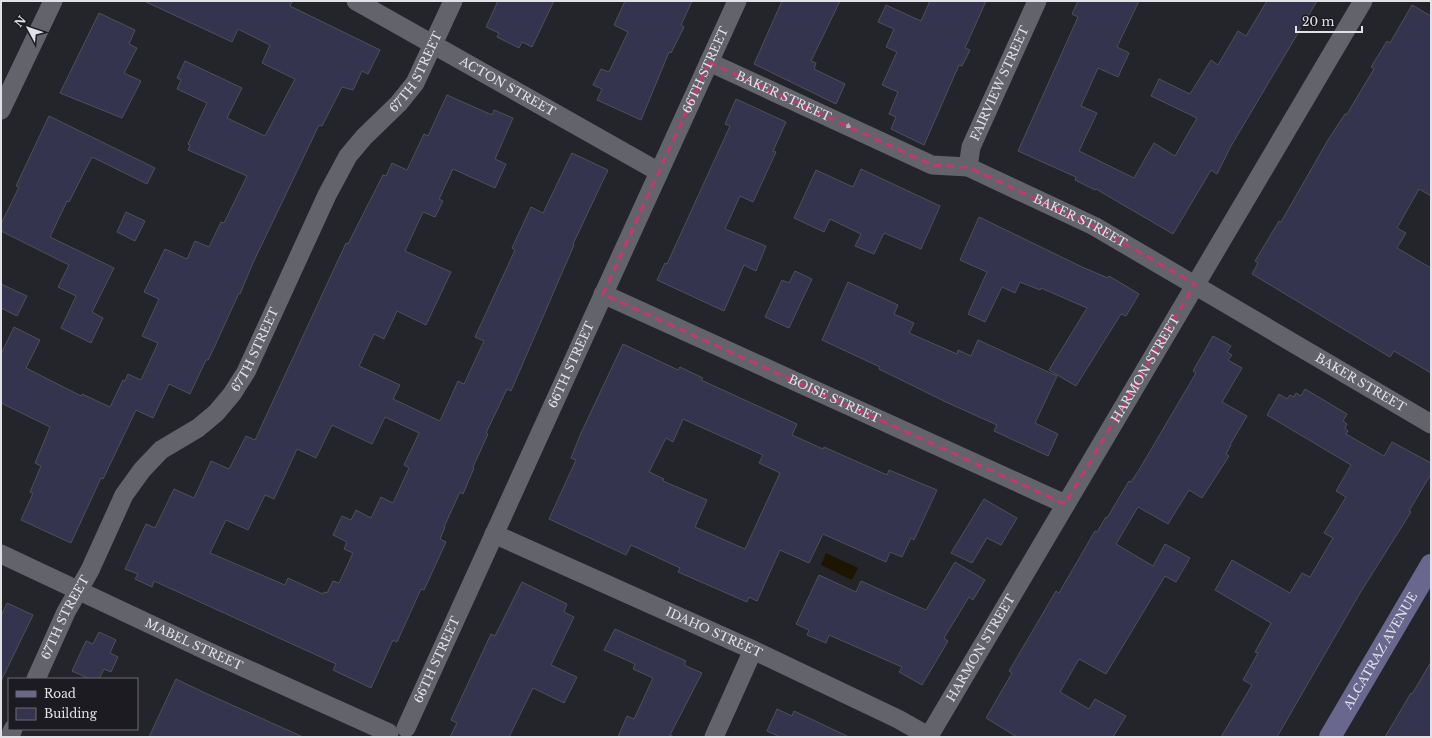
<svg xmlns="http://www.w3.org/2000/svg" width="1432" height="738" viewBox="0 0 1432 738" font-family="'Libre Baskerville',serif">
<rect width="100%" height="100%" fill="#24242b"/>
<polygon fill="#1c1500" points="826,553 858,568 852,580 821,565"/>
<g fill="#34344e" stroke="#4f5057" fill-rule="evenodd">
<polygon points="144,1 292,1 290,6 380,50 368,74 362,71 353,90 342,87 322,126 319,125 252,265 240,294 239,293 213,350 208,360 206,360 190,394 169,384 153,418 136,410 103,479 101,478 71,543 21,520 33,493 30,492 41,466 35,463 50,427 1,403 1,354 14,327 40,340 26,368 81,396 82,394 110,407 123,380 125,381 128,374 141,380 158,343 142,336 159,299 144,292 165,249 187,259 195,241 209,247 221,222 224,223 247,176 188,150 190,145 188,144 207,103 177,89 181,80 177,78 185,61 242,88 227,118 265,136 295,79 262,63 270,45 238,29 232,42"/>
<polygon points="498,1 554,1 532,47 522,42 519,48 497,37 499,33 486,27"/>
<polygon points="625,1 692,1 681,25 684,27 671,53 669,52 641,120 597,100 602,89 593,85 601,69 609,72 628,32 614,25"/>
<polygon points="782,1 840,1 811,61 816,63 814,69 845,84 836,104 754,64"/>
<polygon points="930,1 986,1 965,48 970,50 962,66 959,65 924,145 891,129 896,117 889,114 898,92 882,85 897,52 886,47 894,29 878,22 886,5 921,21"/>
<polygon points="1078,1 1139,1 1117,47 1129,53 1118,77 1098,68 1081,106 1097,113 1079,151 1134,178 1154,143 1175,156 1197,118 1151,96 1159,79 1190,94 1211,60 1218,65 1238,31 1246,36 1267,1 1317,1 1231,146 1217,174 1211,170 1173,234 1096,189 1095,190 1075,180 1076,177 1018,151 1078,17 1072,14"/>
<polygon points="1412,5 1431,16 1431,196 1419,189 1397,228 1406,233 1397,248 1431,268 1431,373 1394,351 1390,357 1252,274 1258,263 1255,261 1279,221 1281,222 1328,140 1345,114 1347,114 1374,69 1371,67 1387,41 1390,43"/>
<polygon points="99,13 135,30 129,44 137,48 124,73 141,81 122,118 60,93"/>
<path d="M447 95 492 115 494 110 513 118 495 159 506 164 495 188 453 169 439 199 443 201 435 217 423 212 405 251 451 272 426 325 397 311 384 339 374 334 359 366 400 385 393 399 440 421 458 381 464 384 484 341 475 337 515 250 512 248 531 207 543 213 572 153 608 170 573 244 574 245 523 363 511 391 507 389 486 433 488 434 473 467 474 468 463 494 460 492 444 527H445L440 539 446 542 424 590 421 589 397 642 393 640 371 688 333 670 336 664 154 581 152 587 135 579 138 574 125 569 146 524 155 528 174 489 194 498 211 461 229 469 246 436 255 440 346 243 348 244 383 175 386 176 392 163 407 170 424 134 428 136ZM385 417 419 433 404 465 409 468 393 503 381 497 371 518 356 510 351 520 342 516 333 535 347 542 344 549 353 553 339 583 333 581 327 593 324 592 323 594 288 578 285 585 210 553 226 520 248 530 265 495 274 499 297 449 316 458 332 425 372 444Z"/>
<polygon points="736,99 786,122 773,151 776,152 753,202 740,196 725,229 766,246 756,271 744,265 724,311 657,280 665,263 667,264 730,126 725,124"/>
<polygon points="49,116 155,168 147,184 92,157 69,202 67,201 50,237 114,268 92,312 103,318 91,343 61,328 76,296 58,287 69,265 1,231 1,224 19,187 16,186"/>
<polygon points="861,169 940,206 921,249 884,233 874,254 855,246 861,234 830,219 824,232 794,218 816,170 853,187"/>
<polygon points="126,212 145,221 135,241 117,232"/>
<polygon points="979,217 1082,267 1108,278 1109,276 1139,294 1126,316 1121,314 1076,386 1049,370 1087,308 1041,288 1040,290 1020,282 1015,293 1002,287 985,322 968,314 987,272 960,260"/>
<polygon points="795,271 812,279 789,328 765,317 782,280 789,283"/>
<polygon points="848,282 898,305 894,314 914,323 909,333 957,354 958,350 971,356 978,340 1057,376 1035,423 1058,434 1048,456 994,431 997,425 948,403 879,369 880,367 822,340"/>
<polygon points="1,284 27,296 17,316 1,308"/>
<polygon points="1213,336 1231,346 1227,352 1232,355 1228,360 1242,368 1222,402 1247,416 1230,445 1231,445 1226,454 1229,456 1202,498 1189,490 1168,524 1138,507 1116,544 1153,566 1165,544 1190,558 1176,582 1165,576 1106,674 1079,659 1060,692 1089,709 1095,699 1126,716 1113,737 1017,737 986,718 1012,673 1009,671 1056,591 1059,593 1095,531 1097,532 1106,517 1107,518 1129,481 1131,482 1139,470 1196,373 1193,371"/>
<path d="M623 344 678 370 680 367 703 378 701 380 797 424 792 435 823 449 824 447 887 475 889 470 937 490 914 540 911 538 902 557 890 552 886 562 823 534 809 563 780 550 757 601 749 597 747 602 678 572 680 568 631 545 626 555 549 519 576 460 571 458 581 433ZM683 419 763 455 759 463 780 473 745 549 695 527 707 500 663 481 664 479 649 472 666 438 673 442Z"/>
<polygon points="1305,389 1347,414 1343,421 1347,424 1345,428 1348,431 1346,434 1384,456 1392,442 1431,463 1431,474 1409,511 1411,512 1360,593 1277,737 1221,737 1252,685 1243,680 1258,653 1255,652 1271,623 1215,590 1232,560 1290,593 1302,573 1310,577 1333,538 1324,533 1346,497 1336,491 1351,465 1267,415 1279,394 1287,399 1290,395 1294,397 1296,393 1301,396"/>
<polygon points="984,499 1017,518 1001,545 987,538 972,563 951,553"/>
<polygon points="955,562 985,580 973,600 969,597 944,638 948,641 922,685 899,672 902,667 829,635 826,643 807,635 809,630 796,624 819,575 856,592 861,581 926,610"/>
<polygon points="522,582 567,604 564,612 574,617 551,665 577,677 564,703 533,688 509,737 450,737 457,723 451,720 491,634 495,636"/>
<polygon points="7,603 33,615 1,681 1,616"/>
<polygon points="615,629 686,661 684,665 702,673 670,735 674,737 618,737 627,716 634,719 653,678 633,669 635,664 604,650"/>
<polygon points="99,632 116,640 110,653 118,657 111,672 104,669 99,679 90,679 72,671 86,641 93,644"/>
<polygon points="1431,662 1431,737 1385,737 1411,693 1412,694"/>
<polygon points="176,679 203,692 303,737 149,737"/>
<polygon points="777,709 792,716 794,711 849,737 780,737 767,731"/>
</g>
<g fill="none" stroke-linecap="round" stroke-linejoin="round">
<g stroke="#63636b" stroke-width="19">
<path id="s1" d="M356 1 659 172"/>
<path id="s2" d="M709 62 932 165 968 167 1094 226 1431 424"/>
<polyline points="1,110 53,1"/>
<path id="s3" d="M968 167 971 147 1037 1"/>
<path id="s4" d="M603 294 1065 504"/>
<path id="s5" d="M494 534 753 650 898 719 930 737"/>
<path id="s6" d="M1 554 207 651 389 733"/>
<path id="s7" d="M36 679 66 612 90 570 124 495 142 470 161 450 198 428 216 413 232 394 246 372 327 195 348 156 364 137 399 103 415 83 453 1"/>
<path id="s8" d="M406 728 737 1"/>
<path id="s9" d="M929 736 1363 1"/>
<polyline points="10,737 13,729"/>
<polyline points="714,737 753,650"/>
</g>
<path stroke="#6a678e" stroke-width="22" id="s10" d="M1330 737 1431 565"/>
</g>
<defs><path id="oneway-solid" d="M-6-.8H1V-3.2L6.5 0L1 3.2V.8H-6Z"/></defs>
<use fill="#afafb5" href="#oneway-solid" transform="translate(846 125) rotate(25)"/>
<path fill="none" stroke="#c73670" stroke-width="3" stroke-dasharray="8 5" stroke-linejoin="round" d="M709 62 932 165 968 167 1094 226 1195 284 1065 504 603 294Z"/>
<g text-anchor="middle" stroke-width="3.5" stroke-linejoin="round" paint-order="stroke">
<g font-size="12" fill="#e1e1e6" stroke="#1b1b21">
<text dy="4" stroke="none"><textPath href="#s8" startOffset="723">66TH STREET</textPath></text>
<text dy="4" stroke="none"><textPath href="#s7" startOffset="728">67TH STREET</textPath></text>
<text dy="4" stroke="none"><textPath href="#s3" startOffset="90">FAIRVIEW STREET</textPath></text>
<text dy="4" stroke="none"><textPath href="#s1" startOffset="174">ACTON STREET</textPath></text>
<text dy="4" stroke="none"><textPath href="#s2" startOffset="82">BAKER STREET</textPath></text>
<text dy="4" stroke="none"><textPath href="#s2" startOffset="406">BAKER STREET</textPath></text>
<text dy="4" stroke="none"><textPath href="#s7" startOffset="404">67TH STREET</textPath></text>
<text dy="4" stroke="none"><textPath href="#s8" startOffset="399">66TH STREET</textPath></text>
<text dy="4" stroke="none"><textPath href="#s9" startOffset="426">HARMON STREET</textPath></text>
<text dy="4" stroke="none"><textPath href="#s2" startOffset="730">BAKER STREET</textPath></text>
<text dy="4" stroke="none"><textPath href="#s4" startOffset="254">BOISE STREET</textPath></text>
<text dy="4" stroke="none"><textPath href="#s7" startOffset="68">67TH STREET</textPath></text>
<text dy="4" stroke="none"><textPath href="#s5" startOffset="241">IDAHO STREET</textPath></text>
<text dy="4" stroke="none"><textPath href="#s6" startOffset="213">MABEL STREET</textPath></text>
<text dy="4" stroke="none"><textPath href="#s9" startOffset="102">HARMON STREET</textPath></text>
<text dy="4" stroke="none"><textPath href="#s10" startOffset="100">ALCATRAZ AVENUE</textPath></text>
<text dy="4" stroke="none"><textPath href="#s8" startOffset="75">66TH STREET</textPath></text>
</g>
</g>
<rect width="1432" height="738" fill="none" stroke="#e1e1e6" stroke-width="4"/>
<rect x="8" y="678" width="130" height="52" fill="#1b1b21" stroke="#6a6a70"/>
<rect x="16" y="691" width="20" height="6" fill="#6a678e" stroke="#6a6a70"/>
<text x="44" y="698" font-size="12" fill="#e1e1e6">Road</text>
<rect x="16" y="708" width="20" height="12" fill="#34344e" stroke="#6a6a70"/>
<text x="44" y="718" font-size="12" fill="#e1e1e6">Building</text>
<g transform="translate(28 28) rotate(310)" stroke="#1b1b21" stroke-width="3" paint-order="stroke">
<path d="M0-3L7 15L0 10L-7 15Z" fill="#e1e1e6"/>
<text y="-6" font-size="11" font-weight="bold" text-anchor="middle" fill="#e1e1e6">N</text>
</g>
<path d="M1296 26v6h66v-6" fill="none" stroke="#e1e1e6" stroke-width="2"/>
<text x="1302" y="26" font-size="12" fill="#e1e1e6" stroke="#1b1b21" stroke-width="3" paint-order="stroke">20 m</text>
</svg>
